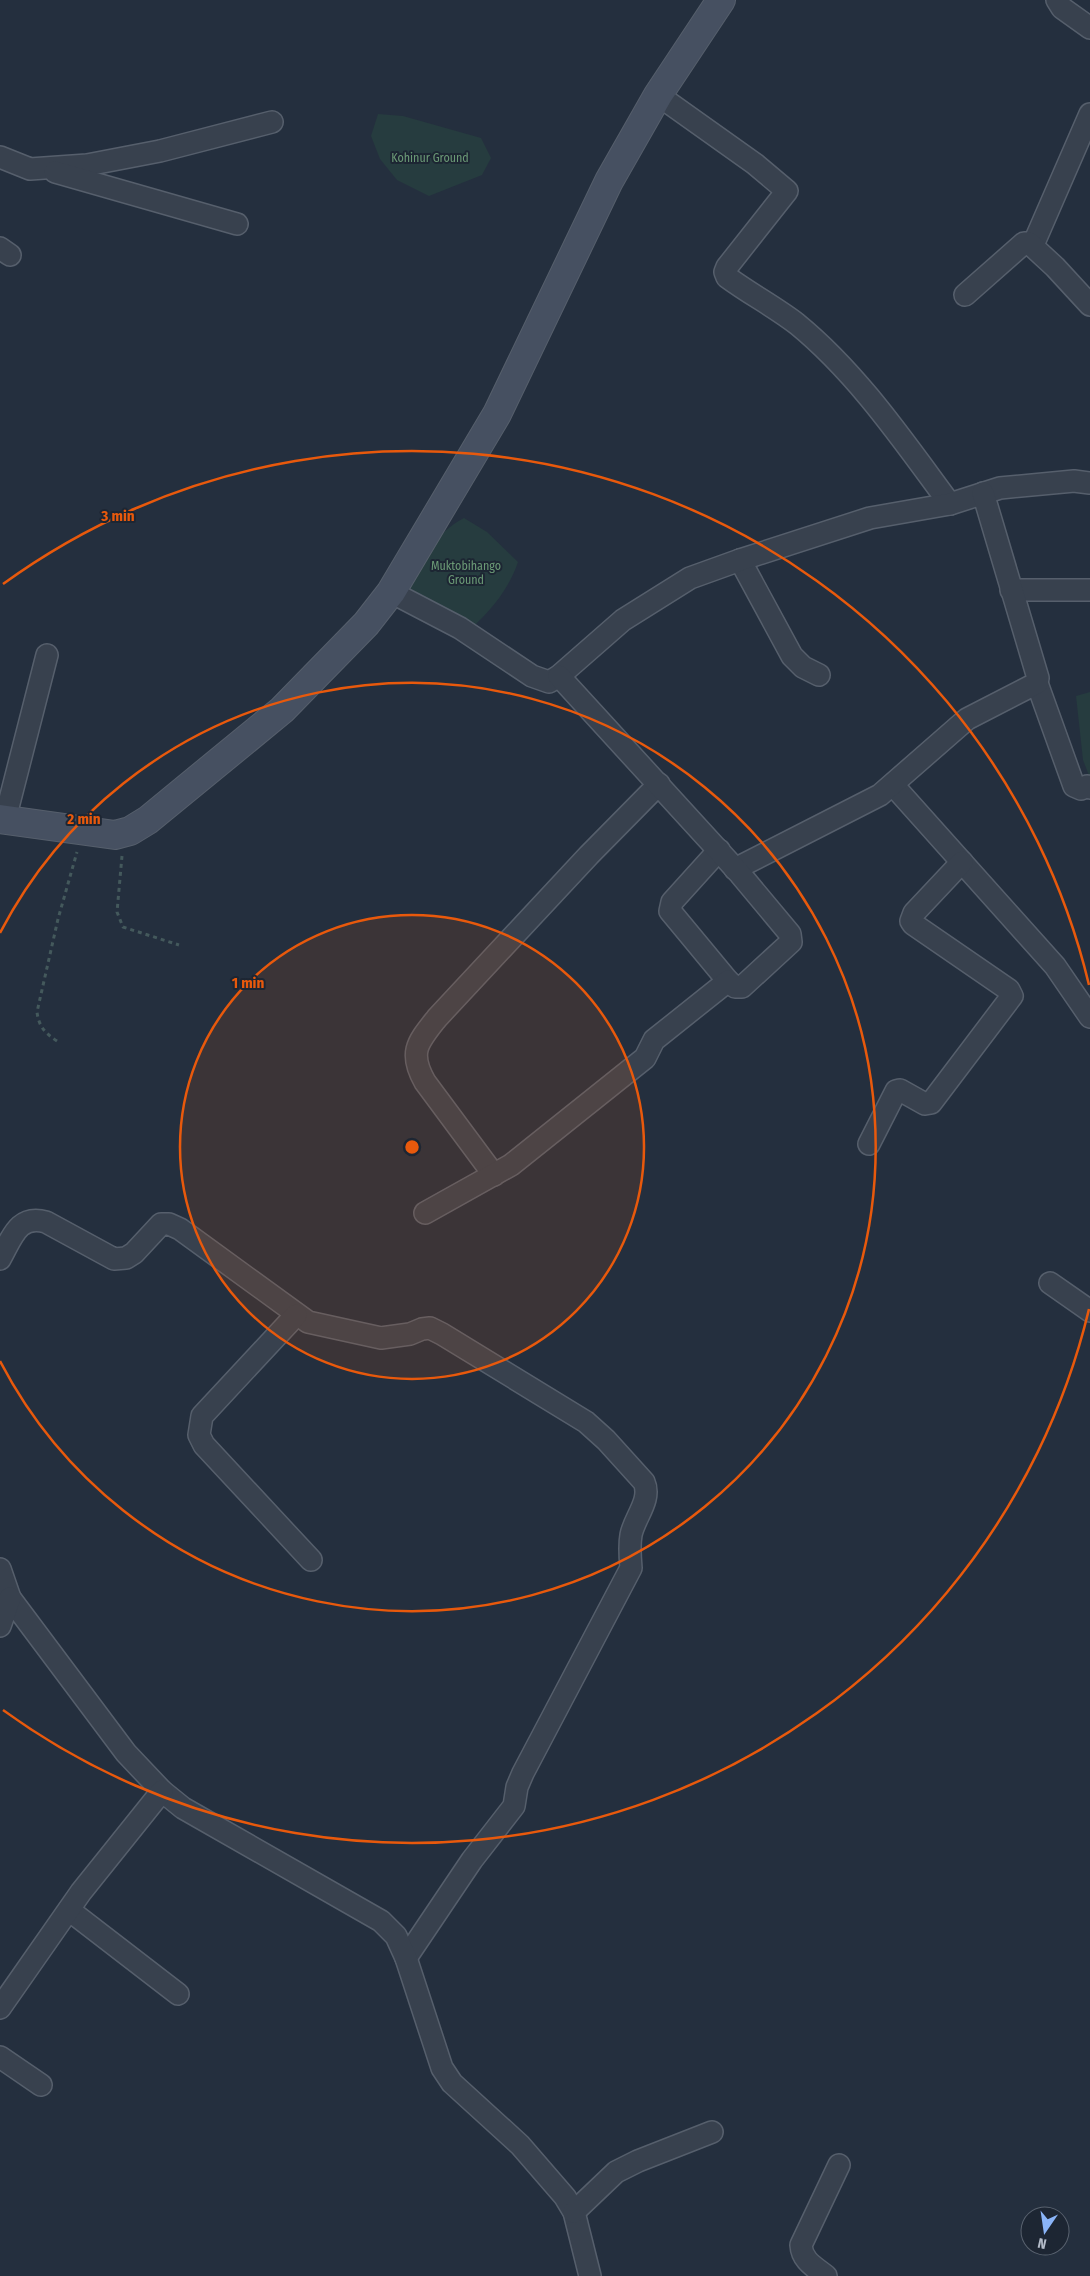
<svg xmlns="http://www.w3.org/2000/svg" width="1090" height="2276" viewBox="0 0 1090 2276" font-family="'Fira Sans Condensed',sans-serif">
<rect width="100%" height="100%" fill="#242f3e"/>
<g fill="#263c3f">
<polygon points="378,114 403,116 481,138 491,158 482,175 429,196 397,180 380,159 371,136"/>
<path d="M464 518 487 532 518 562C509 588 494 607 474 626L409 588C425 560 434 533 464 518Z"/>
<polygon points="1090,692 1090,778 1083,760 1076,696"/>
</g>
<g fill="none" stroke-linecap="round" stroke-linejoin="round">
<g stroke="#565f6c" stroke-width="24">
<g id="street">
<polyline points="1057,0 1062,8 1090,28"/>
<path d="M658 95 755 164 787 191 727 267 725 272 727 277C750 294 775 307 797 324 858 374 904 442 950 504"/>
<polyline points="0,157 30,169 87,165 160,151 272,122"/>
<polyline points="55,172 237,224"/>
<polyline points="1033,245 1090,114"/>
<polyline points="0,248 10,255"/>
<polyline points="965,295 1024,243 1029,243 1055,267 1090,305"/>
<polyline points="740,560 792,656 803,667 819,675"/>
<polyline points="1011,590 1090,590"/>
<polyline points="391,592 460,628 532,676 549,682 559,676 623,620 690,578 740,560 870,518 950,504 1000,488 1074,481 1090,483"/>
<polyline points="1037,683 1074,786 1081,789 1087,786 1090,788"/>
<polyline points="893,785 1055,966 1090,1017"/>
<polyline points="5,819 47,655"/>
<polyline points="719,850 672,902 670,911 728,981"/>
<polyline points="735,869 880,795 967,719 1037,683 1038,678 983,493"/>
<polyline points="869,1144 896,1091 900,1090 925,1104 931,1103 1012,996 1009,990 913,924 911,921 914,913 962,862"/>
<path d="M494 1175 425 1082C408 1052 418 1042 437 1018L589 855 659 784"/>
<polyline points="425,1213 511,1165 645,1058 654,1040 728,981 735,987 742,987 791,942 790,934 740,874 559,676"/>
<path d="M0 1259C12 1238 18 1214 46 1222L114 1259 126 1258 134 1253 161 1224H169L180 1229 308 1322 381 1338 410 1334 422 1329 430 1328 442 1334 586 1422 606 1440 644 1482C652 1500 634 1518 631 1535 629 1546 630 1557 631 1568L523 1773 517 1787 514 1806 472 1860 406 1958"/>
<polyline points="1050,1283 1090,1311"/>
<polyline points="296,1315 202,1416 199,1435 204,1445 311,1560"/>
<polyline points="0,1569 10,1598 126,1753 162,1791 183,1808 381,1921 396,1936 406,1958 442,2068 452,2083 520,2145 565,2197 574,2212 590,2276"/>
<polyline points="0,1626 10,1598"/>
<polyline points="69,1910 178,1994"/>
<polyline points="0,2008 81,1892 162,1791"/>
<polyline points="0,2057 41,2085"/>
<polyline points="574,2212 616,2172 638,2161 712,2132"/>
<path d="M826 2276C815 2267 802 2261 801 2245L839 2165"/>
</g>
</g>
<g stroke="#565f6c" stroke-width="30">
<polyline id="secondary" points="0,819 115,835 130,831 148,820 282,710 366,624 391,592 497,414 609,181 658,95 721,0"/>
</g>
<g stroke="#44595c" stroke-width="3" stroke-dasharray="4 4" stroke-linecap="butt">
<polyline points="122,856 117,912 123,927 179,945"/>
<path d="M57 1041C45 1033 39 1027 37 1012L58 919 77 852"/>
</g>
<use href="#street" stroke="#38414e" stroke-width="21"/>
<use href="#secondary" stroke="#465061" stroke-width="28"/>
</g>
<circle cx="412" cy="1147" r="232" fill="#e8590c" fill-opacity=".12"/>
<g fill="none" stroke="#e8590c" stroke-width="2.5">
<circle cx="412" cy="1147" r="232"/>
<path d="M0 933A464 464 0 1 1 0 1361"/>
<path d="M1089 1309A696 696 0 0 1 3 1710M3 584A696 696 0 0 1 1089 985"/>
</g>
<g text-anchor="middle" stroke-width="4" stroke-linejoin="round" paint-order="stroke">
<g font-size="12" fill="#6b9a76" stroke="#1d2633">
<text x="430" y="162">Kohinur Ground</text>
<text x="466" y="570">Muktobihango<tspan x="466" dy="14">Ground</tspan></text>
</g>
</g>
<circle cx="412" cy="1147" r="8" fill="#e8590c" stroke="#1d2633" stroke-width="2.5"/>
<g font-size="15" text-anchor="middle" font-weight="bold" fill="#e8590c" stroke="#1d2633" stroke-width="4" stroke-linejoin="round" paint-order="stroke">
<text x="118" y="521">3 min</text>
<text x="84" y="824">2 min</text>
<text x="248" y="988">1 min</text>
</g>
<g transform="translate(1045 2231) rotate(193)"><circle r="24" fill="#1d2633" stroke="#59626f"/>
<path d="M0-4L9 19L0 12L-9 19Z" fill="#8ab4f8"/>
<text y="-8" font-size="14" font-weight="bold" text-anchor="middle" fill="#b4bcc9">N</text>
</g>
</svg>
